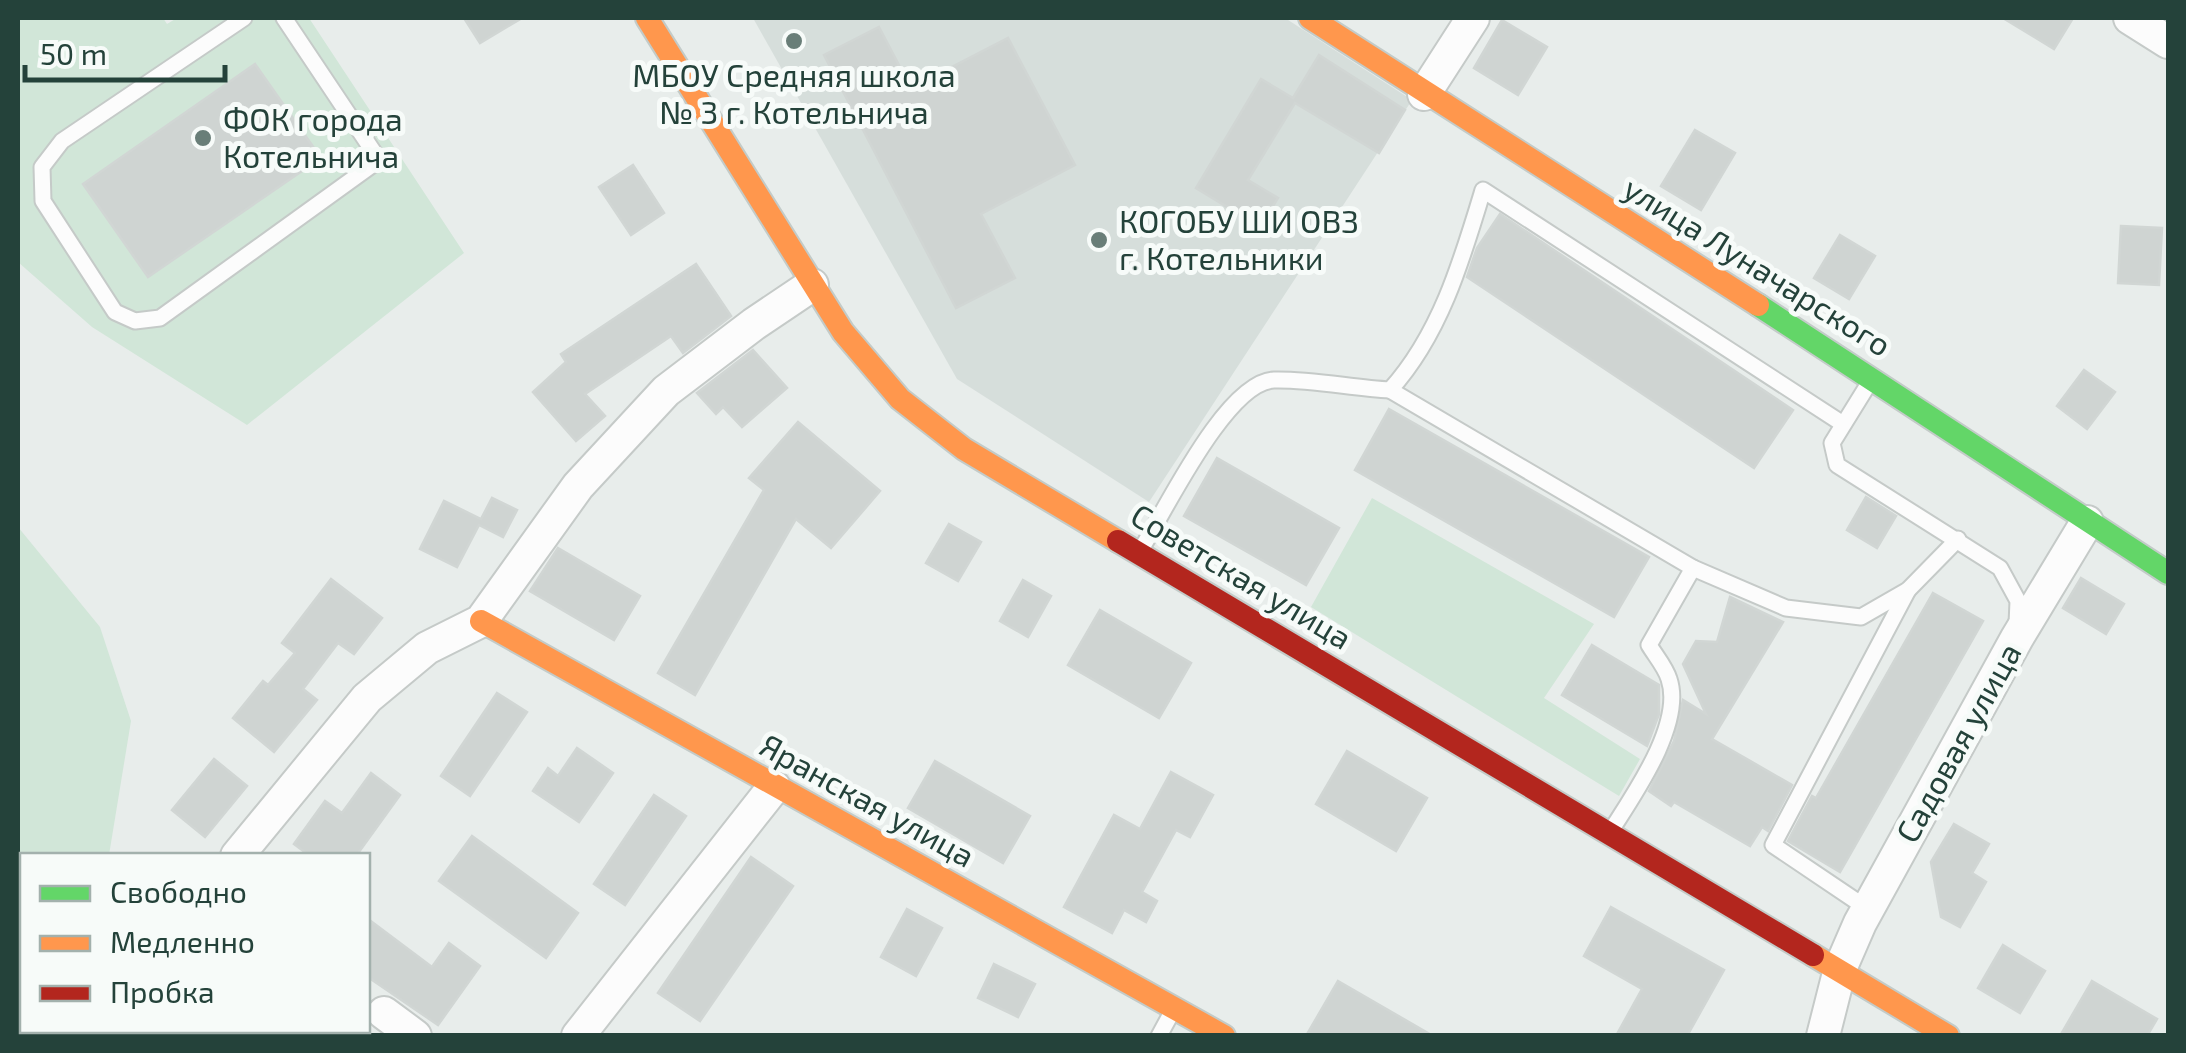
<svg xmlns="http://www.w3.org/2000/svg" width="2186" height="1053" viewBox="0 0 2186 1053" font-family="'Exo 2',sans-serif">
<rect width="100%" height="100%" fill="#e8edeb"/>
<polygon fill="#d6dedb" points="753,18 1285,18 1412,100 1149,502 957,379"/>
<g fill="#d1e6d8">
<polygon points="18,18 163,18 167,24 177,18 309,18 464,253 247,425 92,327 18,262"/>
<polygon points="1372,498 1594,624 1544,698 1640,759 1619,796 1311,607"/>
<polygon points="18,527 100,627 131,721 109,855 22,856 22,1030 93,1031 90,1035 18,1035"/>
</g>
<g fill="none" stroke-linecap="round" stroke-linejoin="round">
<polyline stroke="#a9d4db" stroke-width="8" points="45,1030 46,1036"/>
</g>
<g fill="#cfd4d2" stroke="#d1d6d4" stroke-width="2.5">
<polygon points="464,18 522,18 480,43"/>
<polygon points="2003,18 2073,18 2054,49"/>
<polygon points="1502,20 1547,47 1518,95 1474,68"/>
<polygon points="879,27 911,88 1008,38 1075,165 981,214 1015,278 956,308 824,55"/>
<polygon points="1319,55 1405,110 1379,153 1295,103 1248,180 1278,198 1260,227 1196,188 1261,79 1293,98"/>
<polygon points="255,64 321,158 148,277 83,184"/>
<polygon points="1695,130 1735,153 1701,210 1661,186"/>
<polygon points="633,165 664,213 631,235 599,187"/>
<polygon points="1500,214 1793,410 1754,468 1467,277 1477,248"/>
<polygon points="2121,226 2162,228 2159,285 2118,283"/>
<polygon points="1840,235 1875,256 1849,299 1814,278"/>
<polygon points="696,264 731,316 683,353 671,336 585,394 605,416 576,441 533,392 566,362 561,354"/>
<polygon points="753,350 787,388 742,427 723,407 716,414 697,393"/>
<polygon points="2084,370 2115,392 2087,429 2057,406"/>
<polygon points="1389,409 1649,557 1614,617 1355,470"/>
<polygon points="798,422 880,491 831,548 796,519 695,695 658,673 764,490 749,478"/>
<polygon points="1217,458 1339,528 1306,585 1184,516"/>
<polygon points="1866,497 1896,516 1877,548 1847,530"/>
<polygon points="492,498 517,510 503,537 479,525 457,567 420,549 444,501 481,519"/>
<polygon points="949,524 981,542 958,581 926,563"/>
<polygon points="558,548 640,596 614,640 530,591"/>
<polygon points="2081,578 2124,604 2106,634 2063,608"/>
<polygon points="331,579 382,618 354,654 338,643 303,689 317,700 274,752 233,718 263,681 268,685 295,653 282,643"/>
<polygon points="1023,580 1051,596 1028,637 1000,621"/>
<polygon points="1933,593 1983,621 1840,872 1788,841 1812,796 1816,798"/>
<polygon points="1730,597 1783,622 1712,739 1792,785 1768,831 1762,827 1750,846 1674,802 1671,806 1649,791 1674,741 1683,700 1706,714 1683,664 1696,641 1717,642"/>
<polygon points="1100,610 1191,663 1159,718 1068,665"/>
<polygon points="1592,645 1659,685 1659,714 1647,746 1562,695"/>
<polygon points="497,693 527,712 470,796 441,776"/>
<polygon points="577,748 613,773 579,822 533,791 548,768 558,776"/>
<polygon points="1347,751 1427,798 1396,851 1316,804"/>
<polygon points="214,759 247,786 205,837 172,810"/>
<polygon points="935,761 1030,816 1003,863 908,808"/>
<polygon points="1171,772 1213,795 1190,837 1176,830 1142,892 1157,901 1146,922 1124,910 1112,933 1064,907 1114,815 1140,829"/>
<polygon points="371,773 400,795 356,856 310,856 294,844 325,801 342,813"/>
<polygon points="654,795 686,816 625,905 594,884"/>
<polygon points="1954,824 1989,844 1972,873 1986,882 1960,927 1941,917 1931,862"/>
<polygon points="472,836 578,913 546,958 439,881"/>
<polygon points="751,857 793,886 700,1021 658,993"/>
<polygon points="1611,907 1724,970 1687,1036 1616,1036 1642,989 1584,956"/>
<polygon points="907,909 942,928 916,976 881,957"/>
<polygon points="368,919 432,967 449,943 480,966 438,1025 368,977"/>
<polygon points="2003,945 2045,971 2020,1013 1978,988"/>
<polygon points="994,964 1035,984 1018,1017 978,998"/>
<polygon points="1338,981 1433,1036 1306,1036"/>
<polygon points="2092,981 2157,1019 2147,1036 2060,1036"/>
</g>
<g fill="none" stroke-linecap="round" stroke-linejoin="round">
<g stroke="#c5cac8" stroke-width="19">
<g id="lane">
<polyline points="244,18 62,141 42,167 43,201 115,312 135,321 160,318 379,160 284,18"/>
<polyline points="1871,380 1832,443 1837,465 2000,568 2018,601 2017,624"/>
<path d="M1390 390 1693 568 1649 645C1655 655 1666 668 1669 679 1684 723 1635 793 1612 829"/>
<path d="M1143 546C1167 507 1227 382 1274 380 1310 379 1353 388 1390 390 1440 335 1462 260 1483 190L1843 424"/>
<polyline points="1693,568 1786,608 1861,617 1908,590 1958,539"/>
<polyline points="1868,909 1773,845 1908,590"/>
<polyline points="1159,1036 1172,1012"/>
</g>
</g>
<g stroke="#c5cac8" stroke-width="36">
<g id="street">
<polyline points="2130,18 2168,42"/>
<polyline points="1424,94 1473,18"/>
<polyline points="237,856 367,698 427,648 481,621 578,486 666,391 754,324 812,285"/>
<polyline points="384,1013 415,1036"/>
<polyline points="164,1030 164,1036"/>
<polyline points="578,1036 774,787"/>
<polyline points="1823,1036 1840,969 1860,923 2017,638 2087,522"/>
</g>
</g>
<g stroke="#c3cbc8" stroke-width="26">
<polyline id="fast" points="1758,305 2168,573"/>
</g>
<g stroke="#c3cbc8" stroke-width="26">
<g id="slow">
<polyline points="647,18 843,332 900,399 964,449 1118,541"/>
<polyline points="1310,18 1758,305"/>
<polyline points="481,621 1224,1036"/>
<polyline points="1813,955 1948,1036"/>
</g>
</g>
<g stroke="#c3cbc8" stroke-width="26">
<polyline id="jam" points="1118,541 1813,955"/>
</g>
<use href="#lane" stroke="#fcfcfc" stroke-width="15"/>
<use href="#street" stroke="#fcfcfc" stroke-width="32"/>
<use href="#fast" stroke="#63d668" stroke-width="22"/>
<use href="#slow" stroke="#ff974d" stroke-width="22"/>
<use href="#jam" stroke="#b3261e" stroke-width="22"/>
</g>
<g fill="#697e78" stroke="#f7fbf9" stroke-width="4">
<circle cx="794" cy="41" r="10"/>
<circle cx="203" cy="138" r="10"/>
<circle cx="1099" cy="240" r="10"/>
</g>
<g text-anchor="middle" stroke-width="10" stroke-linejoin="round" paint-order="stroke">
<g font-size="32" fill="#24423a" stroke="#f7fbf9" text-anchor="start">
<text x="794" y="87" text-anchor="middle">МБОУ Средняя школа<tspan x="794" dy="37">№ 3 г. Котельнича</tspan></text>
<text x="223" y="131">ФОК города<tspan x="223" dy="37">Котельнича</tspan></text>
<text x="1119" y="233">КОГОБУ ШИ ОВЗ<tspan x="1119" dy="37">г. Котельники</tspan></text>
</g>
<g font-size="32" fill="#24423a" stroke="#f7fbf9">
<text transform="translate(1757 267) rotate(32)" y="11">улица Луначарского</text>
<text transform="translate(1241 577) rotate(31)" y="11">Советская улица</text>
<text transform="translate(1959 743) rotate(-61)" y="11">Садовая улица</text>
<text transform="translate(867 801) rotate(29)" y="11">Яранская улица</text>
</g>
</g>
<rect width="2186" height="1053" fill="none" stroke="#24423a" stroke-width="40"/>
<rect x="20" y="853" width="350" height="180" fill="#f7fbf9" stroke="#a3b1ad" stroke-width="2.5"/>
<rect x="40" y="886" width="50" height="15" fill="#63d668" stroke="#a3b1ad" stroke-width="2.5"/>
<text x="110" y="903" font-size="30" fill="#24423a">Свободно</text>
<rect x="40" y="936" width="50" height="15" fill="#ff974d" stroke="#a3b1ad" stroke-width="2.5"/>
<text x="110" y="953" font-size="30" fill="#24423a">Медленно</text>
<rect x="40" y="986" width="50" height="15" fill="#b3261e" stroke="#a3b1ad" stroke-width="2.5"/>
<text x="110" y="1003" font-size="30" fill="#24423a">Пробка</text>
<path d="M25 65v15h200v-15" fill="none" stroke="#24423a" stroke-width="5"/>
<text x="40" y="65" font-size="30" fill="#24423a" stroke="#f7fbf9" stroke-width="8" paint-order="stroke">50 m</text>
</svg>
